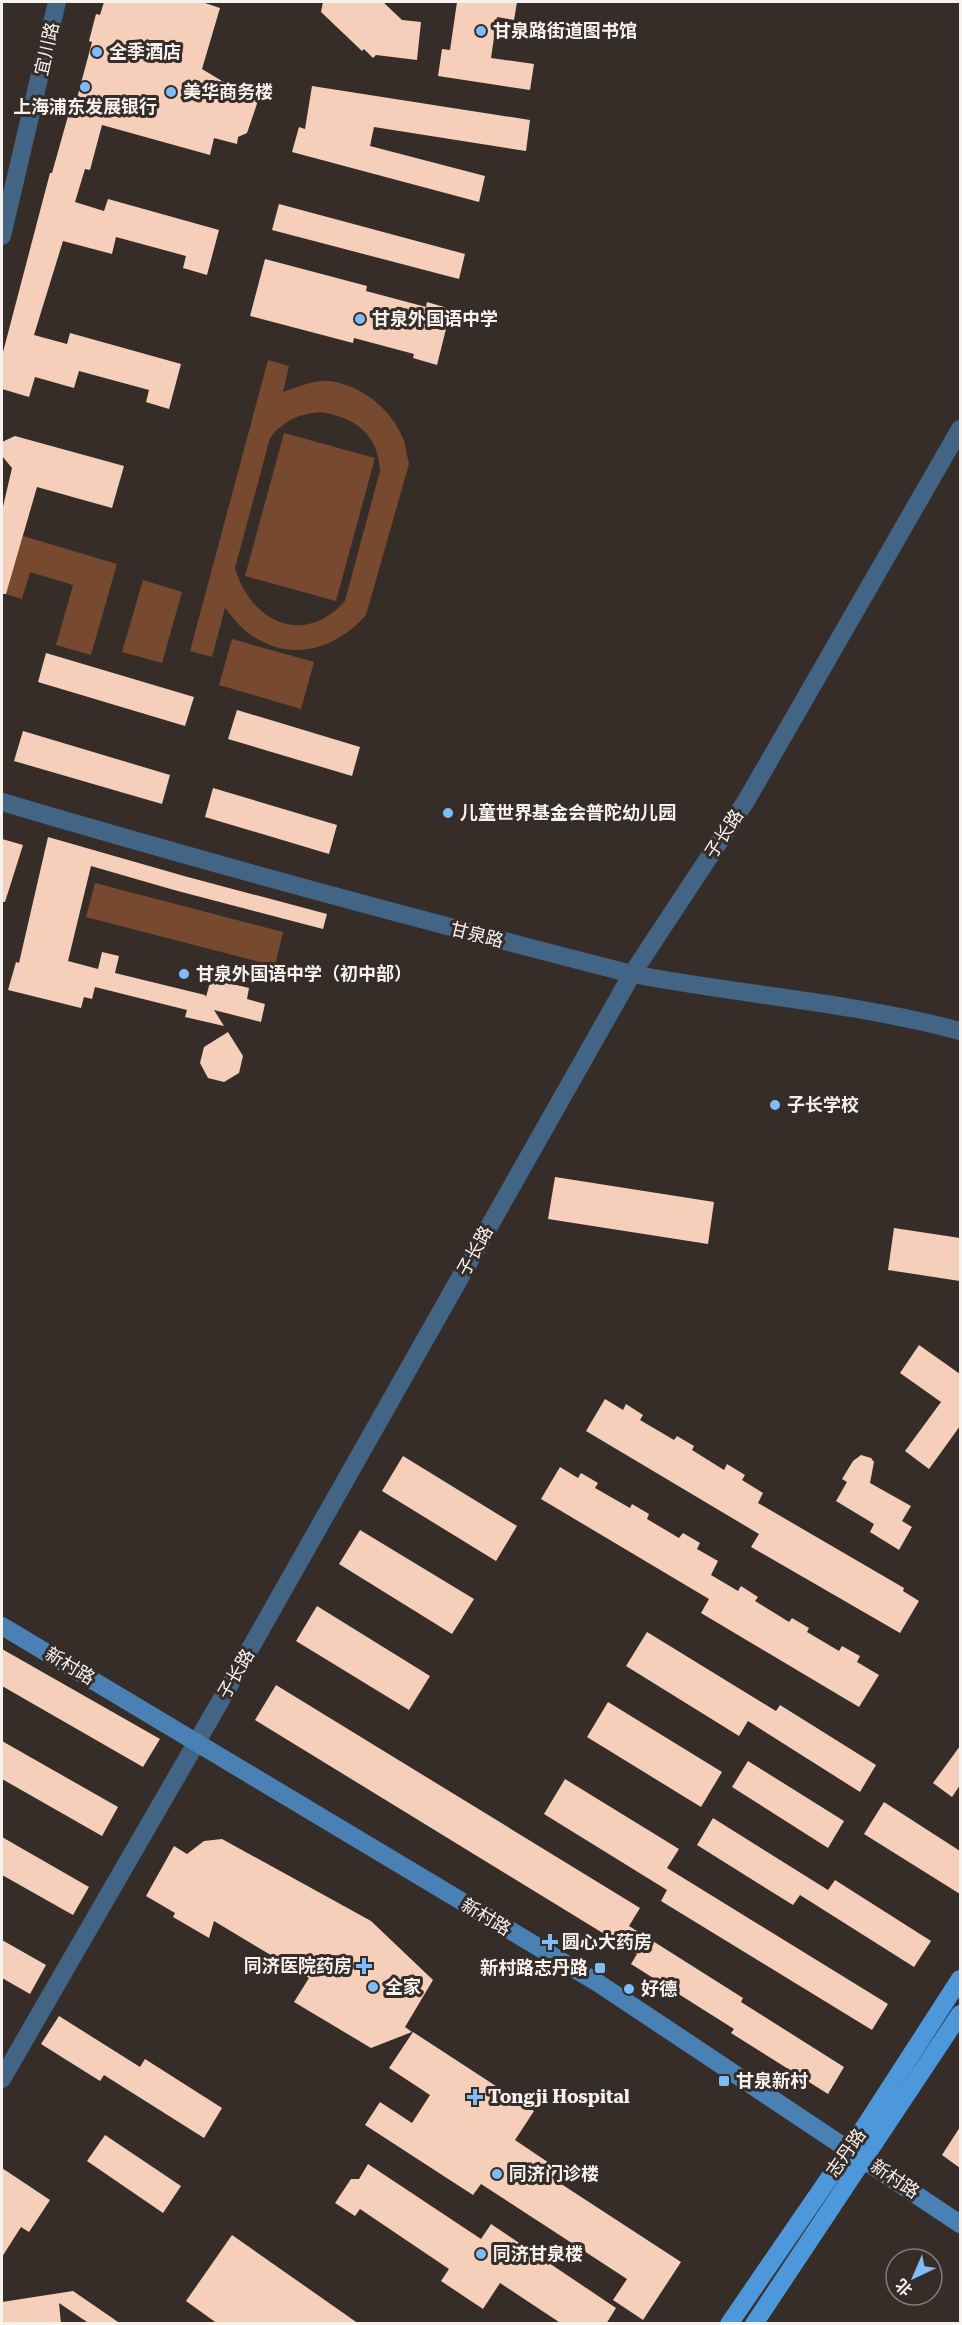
<svg xmlns="http://www.w3.org/2000/svg" width="962" height="2325" viewBox="0 0 962 2325" font-family="'Roboto Serif','Noto Sans SC',serif">
<rect width="100%" height="100%" fill="#362d29"/>
<g fill="#77492f" fill-rule="evenodd">
<path d="M268 360 289 366 283 392C298 387 313 380 328 381 361 384 393 410 404 441 406 448 407 456 409 464L366 615C336 649 291 663 251 635 240 628 233 617 225 608L212 657 190 651ZM321 412C356 418 378 434 380 471L345 601C304 647 251 623 235 568L270 438C284 420 299 414 321 412Z"/>
<polygon points="284,433 375,458 336,601 245,576"/>
<polygon points="23,536 117,564 91,655 56,645 73,585 30,572 22,599 2,593 2,582 8,584"/>
<polygon points="143,580 182,592 162,663 122,652"/>
<polygon points="232,639 314,662 301,709 219,685"/>
<polygon points="95,883 283,932 275,966 86,917"/>
</g>
<g fill="#f6cfba">
<polygon points="104,2 202,2 220,8 202,69 222,81 249,88 254,91 259,98 247,133 238,137 237,144 214,138 210,155 102,125 90,170 85,169 75,202 104,211 108,199 219,230 207,275 183,268 186,256 116,237 112,254 63,241 34,335 67,344 70,333 181,364 169,409 146,402 149,390 79,371 74,388 35,377 29,397 2,389 2,356 50,173 52,173 68,116 72,117 92,42 89,41 96,14 100,15"/>
<polygon points="323,2 383,2 402,20 421,22 417,60 376,55 373,58 364,49 362,51 321,12"/>
<polygon points="457,2 517,2 514,20 497,17 491,58 534,64 530,90 438,76 442,49 450,50"/>
<polygon points="312,86 530,120 526,151 374,127 370,146 485,176 479,202 292,152 299,127 305,129"/>
<polygon points="279,204 465,254 459,279 272,230"/>
<polygon points="265,259 367,286 366,291 426,307 427,302 451,309 437,365 413,358 414,354 354,338 353,343 250,316"/>
<polygon points="15,436 124,466 112,508 37,487 6,594 2,594 2,511 12,468 2,456 2,442"/>
<polygon points="46,653 194,697 185,726 38,682"/>
<polygon points="237,710 360,747 352,776 228,739"/>
<polygon points="23,731 170,775 162,804 14,761"/>
<polygon points="213,788 337,825 329,854 205,817"/>
<polygon points="48,837 184,876 327,914 323,929 174,890 91,866 68,961 98,969 102,952 119,956 115,973 205,995 206,997 211,979 249,988 247,999 265,1004 261,1022 214,1010 224,1026 185,1017 187,1010 95,987 92,999 84,997 81,1008 8,990 16,962 19,963"/>
<polygon points="2,839 23,845 5,902 2,902"/>
<polygon points="228,1032 243,1056 239,1073 224,1082 208,1078 200,1063 204,1047"/>
<polygon points="555,1177 714,1202 708,1244 548,1219"/>
<polygon points="894,1228 960,1238 960,1281 888,1270"/>
<polygon points="919,1345 960,1374 960,1426 929,1469 905,1451 941,1402 900,1373"/>
<polygon points="605,1399 623,1410 626,1404 643,1415 640,1420 674,1440 677,1436 694,1446 692,1450 724,1470 727,1464 745,1475 742,1480 763,1493 758,1503 904,1588 903,1591 919,1601 900,1633 751,1547 759,1534 586,1431"/>
<polygon points="861,1455 871,1458 874,1462 870,1483 911,1506 902,1521 912,1527 899,1550 870,1532 874,1524 836,1501 847,1482 842,1479 853,1461"/>
<polygon points="403,1456 517,1526 496,1561 382,1491"/>
<polygon points="560,1467 578,1478 581,1473 598,1483 595,1488 630,1508 632,1504 649,1514 647,1519 679,1538 683,1533 700,1543 697,1549 718,1561 711,1575 738,1591 741,1586 758,1597 755,1601 789,1622 792,1618 809,1628 807,1632 839,1651 842,1646 860,1656 857,1662 879,1675 859,1707 701,1613 709,1599 541,1499"/>
<polygon points="360,1530 474,1599 452,1634 339,1564"/>
<polygon points="317,1606 430,1676 409,1710 296,1641"/>
<polygon points="647,1632 776,1711 780,1705 876,1765 860,1792 748,1721 739,1736 626,1666"/>
<polygon points="2,1649 160,1739 143,1767 2,1686"/>
<polygon points="276,1685 640,1908 629,1926 743,1998 741,2002 844,2067 828,2094 731,2033 734,2029 631,1964 637,1954 255,1720"/>
<polygon points="608,1702 722,1772 701,1807 587,1737"/>
<polygon points="2,1741 118,1807 102,1836 2,1779"/>
<polygon points="960,1746 960,1785 952,1797 933,1783"/>
<polygon points="748,1761 844,1821 828,1848 732,1787"/>
<polygon points="565,1779 679,1849 667,1868 888,2004 872,2030 661,1901 667,1890 544,1814"/>
<polygon points="884,1802 960,1851 960,1894 864,1834"/>
<polygon points="713,1818 828,1890 835,1880 931,1941 914,1967 800,1895 793,1905 697,1845"/>
<polygon points="2,1837 89,1887 73,1915 2,1875"/>
<polygon points="222,1839 371,1921 433,1980 405,2027 412,2032 371,2048 294,2002 309,1978 214,1921 209,1938 173,1917 175,1913 146,1896 174,1846 187,1854 204,1841"/>
<polygon points="2,1940 46,1965 30,1994 2,1978"/>
<polygon points="59,2016 140,2067 145,2059 222,2108 204,2138 104,2075 100,2081 41,2044"/>
<polygon points="413,2032 534,2111 515,2140 558,2169 552,2178 681,2262 643,2320 613,2300 627,2279 481,2184 473,2195 365,2125 380,2102 412,2123 430,2095 389,2068"/>
<polygon points="960,2127 960,2168 942,2155"/>
<polygon points="105,2135 181,2186 163,2213 87,2161"/>
<polygon points="368,2164 481,2239 491,2224 616,2308 606,2324 562,2324 500,2283 483,2309 441,2281 449,2269 360,2209 355,2216 335,2203 351,2179 359,2179"/>
<polygon points="2,2168 50,2200 29,2232 21,2227 2,2257"/>
<polygon points="232,2235 359,2324 218,2324 186,2301"/>
<polygon points="73,2291 121,2324 90,2324 59,2303 61,2324 2,2324 2,2302"/>
</g>
<g fill="none" stroke-linecap="round" stroke-linejoin="round">
<path stroke="#426485" stroke-width="18" d="M2 802C211 864 420 920 632 974"/>
<g stroke="#426485" stroke-width="18">
<path d="M632 974C741 995 853 1002 960 1031"/>
<polyline points="2,2079 221,1700 632,974 746,801 960,429"/>
</g>
<polyline stroke="#426485" stroke-width="18" points="2,236 57,2"/>
<polyline stroke="#4981b5" stroke-width="18" points="2,1626 598,1983 960,2224"/>
<g stroke="#4d97db" stroke-width="18">
<polyline points="729,2324 869,2120 960,1979"/>
<polyline points="754,2324 960,2014"/>
</g>
</g>
<g fill="#7fbdfa" stroke="#362d29" stroke-width="2">
<circle cx="481" cy="31" r="6"/>
<circle cx="97" cy="52" r="6"/>
<circle cx="85" cy="87" r="6"/>
<circle cx="171" cy="92" r="6"/>
<circle cx="360" cy="319" r="6"/>
<circle cx="448" cy="813" r="6"/>
<circle cx="184" cy="974" r="6"/>
<circle cx="775" cy="1105" r="6"/>
<path d="M547 1933h6v6h6v6h-6v6h-6v-6h-6v-6h6z"/>
<path d="M361 1957h6v6h6v6h-6v6h-6v-6h-6v-6h6z"/>
<rect x="594" y="1962" width="12" height="12" rx="3"/>
<circle cx="373" cy="1987" r="6"/>
<circle cx="629" cy="1989" r="6"/>
<rect x="718" y="2075" width="12" height="12" rx="3"/>
<path d="M472 2088h6v6h6v6h-6v6h-6v-6h-6v-6h6z"/>
<circle cx="497" cy="2174" r="6"/>
<circle cx="481" cy="2254" r="6"/>
</g>
<g text-anchor="middle" stroke-width="6" stroke-linejoin="round" paint-order="stroke">
<g font-size="18" font-weight="bold" fill="#f8f2ef" stroke="#362d29" text-anchor="start">
<text x="493" y="37">甘泉路街道图书馆</text>
<text x="109" y="58">全季酒店</text>
<text x="183" y="98">美华商务楼</text>
<text x="85" y="113" text-anchor="middle">上海浦东发展银行</text>
<text x="372" y="325">甘泉外国语中学</text>
<text x="460" y="819">儿童世界基金会普陀幼儿园</text>
<text x="196" y="980">甘泉外国语中学（初中部）</text>
<text x="787" y="1111">子长学校</text>
<text x="562" y="1948">圆心大药房</text>
<text x="352" y="1972" text-anchor="end">同济医院药房</text>
<text x="588" y="1974" text-anchor="end">新村路志丹路</text>
<text x="385" y="1993">全家</text>
<text x="641" y="1995">好德</text>
<text x="736" y="2087">甘泉新村</text>
<text x="488" y="2103">Tongji Hospital</text>
<text x="509" y="2180">同济门诊楼</text>
<text x="493" y="2260">同济甘泉楼</text>
</g>
<g font-size="18" fill="#f8f2ef" stroke="#362d29">
<text transform="translate(47 49) rotate(-77)" y="6">宜川路</text>
<text transform="translate(724 834) rotate(-57)" y="6">子长路</text>
<text transform="translate(477 935) rotate(14)" y="6">甘泉路</text>
<text transform="translate(475 1251) rotate(-61)" y="6">子长路</text>
<text transform="translate(70 1666) rotate(31)" y="6">新村路</text>
<text transform="translate(236 1674) rotate(-60)" y="6">子长路</text>
<text transform="translate(486 1917) rotate(31)" y="6">新村路</text>
<text transform="translate(846 2153) rotate(-55)" y="6">志丹路</text>
<text transform="translate(895 2179) rotate(34)" y="6">新村路</text>
</g>
</g>
<rect width="962" height="2325" fill="none" stroke="#f8f2ef" stroke-width="6"/>
<g transform="translate(914 2277) rotate(224)"><circle r="28" fill="#362d29" stroke="#847c78" stroke-width="1.5"/>
<path d="M0-4.5L10 22L0 15L-10 22Z" fill="#7fbdfa"/>
<text y="-9" font-size="16" font-weight="bold" text-anchor="middle" fill="#f8f2ef">北</text>
</g>
</svg>
